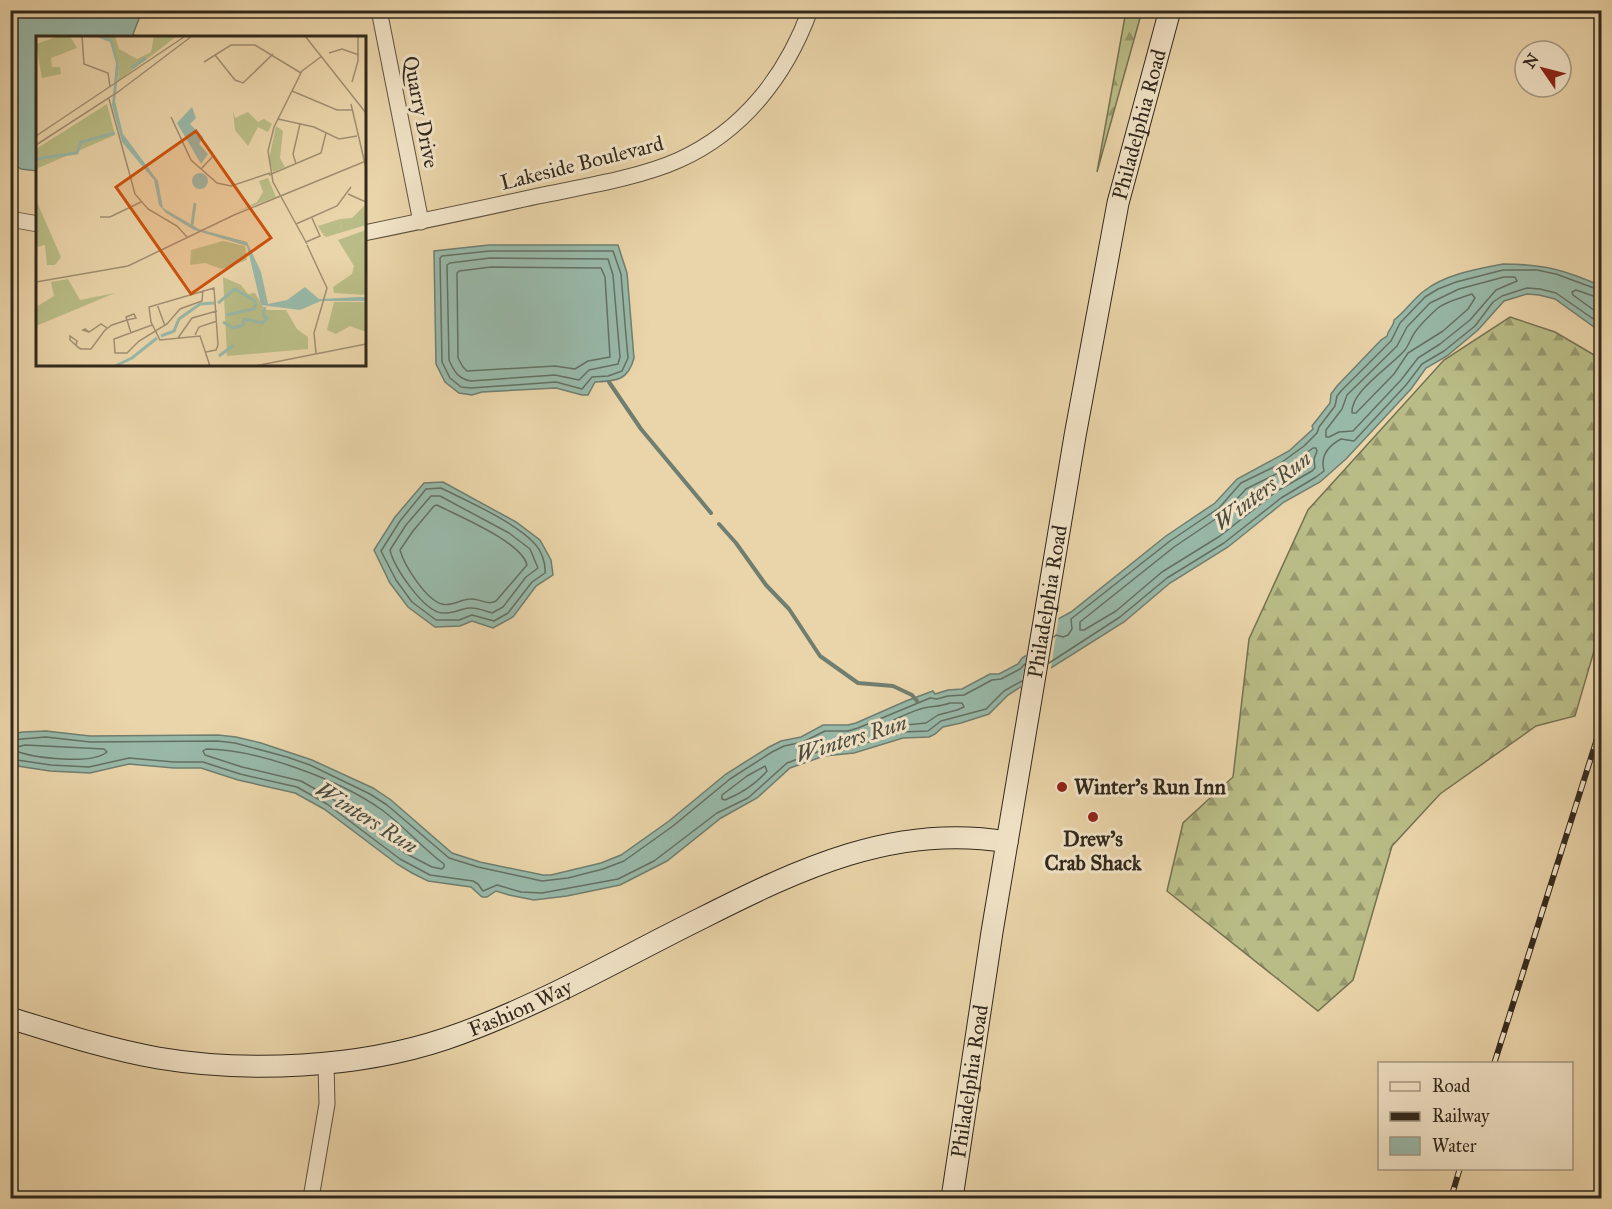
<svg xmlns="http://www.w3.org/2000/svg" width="1612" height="1209" viewBox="0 0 1612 1209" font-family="'IM FELL Great Primer',serif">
<defs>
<pattern id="forest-firs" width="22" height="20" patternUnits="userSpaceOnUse" patternTransform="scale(1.5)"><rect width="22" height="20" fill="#b9bc86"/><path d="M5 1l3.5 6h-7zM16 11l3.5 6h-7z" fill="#97996d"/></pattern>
</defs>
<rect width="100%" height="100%" fill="#ead4a9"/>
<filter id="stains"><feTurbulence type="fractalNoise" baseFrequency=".00333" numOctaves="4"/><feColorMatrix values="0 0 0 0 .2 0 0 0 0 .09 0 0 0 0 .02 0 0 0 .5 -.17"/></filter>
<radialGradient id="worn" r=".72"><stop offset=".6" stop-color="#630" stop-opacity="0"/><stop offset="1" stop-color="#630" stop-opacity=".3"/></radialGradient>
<g fill="url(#forest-firs)" stroke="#757251" stroke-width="1.5">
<polygon points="1126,11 1142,11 1097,172"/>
<polygon points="1510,317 1555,332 1601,359 1601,627 1575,716 1536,726 1440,794 1392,846 1353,980 1318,1011 1167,891 1183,823 1233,777 1249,639 1308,510 1444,360"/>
</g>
<g fill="#98b8a8" stroke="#6f7e70" stroke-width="1.5">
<polygon points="10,11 142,11 133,34 137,37 38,38 37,171 21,169 11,162"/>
<path d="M489 245H618L627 273 634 358C628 381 616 381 595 382L588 395H582L556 388 482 392 472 395 459 393 445 382 436 364 434 251Z"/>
<path d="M1503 264C1543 264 1565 270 1601 286V332L1555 299 1539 295 1527 294 1504 301 1478 330 1447 356 1426 368 1411 389 1346 459 1320 482 1284 502 1228 547 1170 583 1124 622 1008 695 989 714 961 723 943 727 935 734 929 737 903 738 854 753 824 756 790 768 757 798 721 818 667 861 620 885 567 896 534 900 509 895 496 891 487 897H482L471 887 428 881 412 873 397 864 324 809 295 793 238 780 201 768H174L129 764 90 773 50 771 11 765 10 734 23 732 46 731 90 736 218 735 236 737 261 743 312 760 373 788 391 800 452 853 480 862 543 875H551L601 863 621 855 669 821 726 774 769 747 781 741 801 737 823 725H848L856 723 906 701 933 691 935 694 948 690 962 689 990 674H999L1018 664 1022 658 1034 651 1058 619 1071 612 1166 536 1215 503 1237 479 1289 451 1313 429 1312 426 1330 403 1331 394 1337 386 1381 340 1387 336C1388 329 1394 327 1394 320 1405 312 1413 299 1424 291 1446 274 1477 269 1503 264Z"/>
<polygon points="443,482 516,522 540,540 551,560 553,575 536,586 513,617 493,628 472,621 460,626 435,627 408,607 390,583 374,550 395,517 424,483"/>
</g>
<polygon fill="#ead4a9" points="1059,616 1050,674 1020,692 1027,652 1033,648"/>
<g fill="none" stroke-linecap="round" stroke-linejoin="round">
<g stroke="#647062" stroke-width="1.5">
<polygon points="490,251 613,251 621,274 625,324 628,358 622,371 608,376 592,377 582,389 556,382 471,388 461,387 450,378 442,362 440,258 442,256"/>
<path d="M490 258 608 259 613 275 620 357 618 364 589 370 579 380 555 375 471 381C458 379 454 371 449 360L447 265 450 263Z"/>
<polygon points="491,267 601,268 605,277 610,357 588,361 575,369 555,366 467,371 463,367 458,358 457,273 459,271"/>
<polygon points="1504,277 1515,277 1517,281 1496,290 1470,320 1440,344 1418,358 1401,380 1353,431 1339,432 1329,437 1326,437 1326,430 1342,409 1347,395 1397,346 1407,327 1430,303 1459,289"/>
<path d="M1472 294 1475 298 1468 309 1443 331 1408 353 1394 374 1356 413H1352C1350 392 1390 367 1404 351 1408 347 1411 338 1415 332 1421 324 1430 315 1438 308 1447 301 1461 298 1472 294Z"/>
<polyline points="1602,299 1576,290 1572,292 1573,295 1602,316"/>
<polygon points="1313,448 1316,448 1317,451 1314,459 1315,468 1312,471 1277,491 1220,536 1162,572 1116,611 1084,630 1080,630 1080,622 1174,547 1223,514 1246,489 1282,471"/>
<path d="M441 488C467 501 515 522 534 543 541 550 546 563 545 573L532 582 508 613 494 621 472 615 459 620H436L412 602 396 580 381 551 400 521 426 489Z"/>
<path d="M431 496H440L509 533 530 549 538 568 526 577 503 607 492 613C485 611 477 607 469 608 460 609 452 614 442 613 423 611 394 567 390 550L406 525Z"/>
<path d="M437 505C458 516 522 542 527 565L496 601C487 606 480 598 470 599 461 599 452 607 442 604 426 600 404 565 400 550L413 531 434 506Z"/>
<polyline points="1054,637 1056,635 1063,637 1068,635 1072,629 1071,619 1170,541 1219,508 1241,483 1278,465 1304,446 1317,433 1319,427 1335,406 1337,396 1342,390 1391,341 1400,323 1425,297 1438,289 1456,282 1503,270 1537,270 1556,274 1602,291"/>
<path d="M1049 663 1120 617 1167 578 1224 543 1281 498 1316 477 1324 471C1320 456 1328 446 1341 439L1354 441 1406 385 1422 364 1444 351 1475 326 1493 302 1502 296 1527 288 1540 289 1556 293 1602 325"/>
<path d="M950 703H962L964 707 957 710 938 715 926 723 896 726 893 724 894 720C905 715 918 708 929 707 937 706 942 706 950 703Z"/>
<polyline points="10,740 46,737 90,742 217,741 235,743 287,757 310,765 370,794 387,805 449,858 478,867 542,881 568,878 603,869 624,861 673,826 730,779 772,752 784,746 803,742 825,731 848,731 858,728 930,698 937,699 948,696 964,695 992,680 1001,679 1020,669 1025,664"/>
<path d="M25 745 104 749 107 752C92 765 34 758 16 751L17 747Z"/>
<path d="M206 749C257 749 340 780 382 810 404 826 422 848 444 864V867L442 869 432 867 405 853 331 798 301 781 242 767 205 755 203 751Z"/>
<polyline points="10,759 51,765 89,767 129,758 174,762 203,762 240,774 297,787 327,804 400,859 430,875 473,881 478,884 483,891 497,885 521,892 542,893 618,879 654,861 717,813 748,798 787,763 823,750 852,747 902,732 928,731 941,721 986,709 1004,691 1022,681"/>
<path d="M765 766 767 771C755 785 742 793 725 800L722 799V795L747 776Z"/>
</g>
<g stroke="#6f7e70" stroke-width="4">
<polyline points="609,382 641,429 711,513"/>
<polyline points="719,524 736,543 766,585 789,609 820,656 858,683 893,686 912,695 917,701"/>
</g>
<g stroke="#5f533f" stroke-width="17">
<g id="street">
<polyline points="379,10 421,222"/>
<polyline points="10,219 38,224"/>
<path d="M364 233C422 221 480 209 538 196 581 187 639 178 679 160 743 131 786 76 810 10"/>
<polyline points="311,1198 327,1104 326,1063"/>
</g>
</g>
<g stroke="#31281c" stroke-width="23">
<g id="secondary">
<path id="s1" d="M10 1018C59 1033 107 1049 158 1058 247 1073 358 1068 445 1039 534 1009 617 960 702 918 799 869 895 823 1007 842"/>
<path id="s2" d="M952 1198 992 932 1075 436 1118 203 1170 10"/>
</g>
</g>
<use href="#street" stroke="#f1e3c7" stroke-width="15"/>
<use href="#secondary" stroke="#f1e3c7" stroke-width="21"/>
<g stroke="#31281c" stroke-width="6">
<g id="rail">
<polyline points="1494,1064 1602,723"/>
<polyline points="1451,1198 1460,1168"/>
</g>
</g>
<use href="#rail" stroke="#f1e3c7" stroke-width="4" stroke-dasharray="11" stroke-linecap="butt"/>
</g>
<g fill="#8f2418" stroke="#f1e3c7" stroke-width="2">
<circle cx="1062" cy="787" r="6"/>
<circle cx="1093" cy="817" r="6"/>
</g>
<g text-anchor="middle" stroke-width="6" stroke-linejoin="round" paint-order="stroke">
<g font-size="21" fill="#31281c" stroke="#f1e3c7">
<text transform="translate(421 112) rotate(79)" y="7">Quarry Drive</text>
<text dy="7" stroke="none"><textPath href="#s2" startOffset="1090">Philadelphia Road</textPath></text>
<text transform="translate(582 163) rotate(-14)" y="7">Lakeside Boulevard</text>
<text dy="7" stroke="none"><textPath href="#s2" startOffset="604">Philadelphia Road</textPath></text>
<text dy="7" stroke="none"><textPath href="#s1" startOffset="525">Fashion Way</textPath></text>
<text dy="7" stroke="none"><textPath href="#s2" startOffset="118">Philadelphia Road</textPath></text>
</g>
<g font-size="21" font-weight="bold" fill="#31281c" stroke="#f1e3c7" text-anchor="start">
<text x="1074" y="794">Winter's Run Inn</text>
<text x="1093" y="846" text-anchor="middle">Drew's<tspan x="1093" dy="24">Crab Shack</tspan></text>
</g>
<g font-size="22" font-style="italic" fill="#4b4c3f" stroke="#f1e3c7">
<text transform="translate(1262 490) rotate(-37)" y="8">Winters Run</text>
<text transform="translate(851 738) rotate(-17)" y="8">Winters Run</text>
<text transform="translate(367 817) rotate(32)" y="8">Winters Run</text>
</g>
</g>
<g transform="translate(36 36)">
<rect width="330" height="330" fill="#ead4a9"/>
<path d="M304 183 306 192 293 197H286L282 190Z" fill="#b9bc86"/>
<path d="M23 0H34L41 12 15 22 16 31H24L25 38 6 42 0 8ZM74 0H79L83 13 101 23 115 16 118 0H141L82 45 83 31ZM71 68 79 99 0 133V113ZM197 75 199 82 212 76 222 86 228 83 236 88 232 96 222 91 212 110 199 94ZM240 90 247 95 244 122 249 131 237 136 233 123ZM232 142 240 161 200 176 221 166 227 156 223 145ZM0 164 25 221 19 229H11L9 209 0 211ZM330 168V189L290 201 286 198 306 192 304 183 316 182ZM187 205 209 210 211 224 186 233 169 227 154 229 155 214ZM187 241 205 249 212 258 219 257 229 274H250L261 293 272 301V313L191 320ZM32 243 44 264 79 257 0 290V271L18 260 15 246ZM298 266H330V296L314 290 300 298 291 294Z" fill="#b9bc86"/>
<path d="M330 194V259L298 257 297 251 316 238 318 230 302 204Z" fill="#b9bc86"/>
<path d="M58 0H74L77 6 83 31 79 65 87 98 122 145 127 172 163 193 211 206 225 236 232 268 251 264 269 251 283 263 323 261H330V265H285L264 274 225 269 211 210 158 194 130 177 123 169 118 144 86 106 76 69 80 27 74 6ZM156 71 160 82 154 88 167 101 163 108 172 118 165 128 141 87ZM156 145a8 8 0 1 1 16 0a8 8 0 1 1-16 0Z" fill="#98b8a8"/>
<path fill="none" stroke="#98b8a8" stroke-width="3" d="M95 32 110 22M0 123 41 117 45 106 79 97M156 189 159 167M182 267 199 253 220 266M190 279 218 273 220 267M187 286 197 292 207 289 208 283 227 287 231 282 227 279 229 271M125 300 138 295 143 283 164 268 178 267M183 320 198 309M79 330 96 322 121 302"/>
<path fill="none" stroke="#a08f71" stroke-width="1.5" d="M46 0 48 28 72 37 74 51M269 0 330 77M293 17 306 13 323 19M179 19 199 44 207 47 237 18M168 26 195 9H219L265 37M316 46 322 25V0M256 55 301 74H316M73 63 99 158 112 173 141 190 151 201M315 68 330 132M135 81 155 124 181 147 195 150 234 137M242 83 278 91 303 103 321 100M0 100 148 1M0 109 82 56 156 0M260 128 257 118 264 88M165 133 178 119M233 139 285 117 290 97M312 158 330 166M64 181H74L105 166M260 188 301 170 315 151M270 206 284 200 276 182M271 208 237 146 232 115 238 91 266 35 286 20M271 209 291 252 278 297 280 317M0 246 92 230 198 179 330 125M121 268 129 290M116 289 78 303 79 317H91L103 305 131 288 144 273 166 265 167 254M53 296 47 294 49 293 53 296 65 288 71 292M159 299 163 291 181 285M142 302 156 282 181 275M40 309 41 305 34 300V304L43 312 45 313H55L69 294 76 289 91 284 100 282 98 278 90 281 91 284 95 297M170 316 180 314 182 309 178 252 113 271 115 286 124 304 164 300 174 330M219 330 330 308"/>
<path fill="#cd520e" fill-opacity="0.15" stroke="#cd520e" stroke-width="3" d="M160 95 235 202 155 258 80 151Z"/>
<rect width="330" height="330" fill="none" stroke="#31281c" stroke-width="3"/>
</g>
<rect width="1612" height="1209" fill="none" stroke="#ead4a9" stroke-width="36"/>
<rect x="12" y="12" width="1588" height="1185" fill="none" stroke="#31281c" stroke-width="3"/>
<rect x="18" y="18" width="1576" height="1173" fill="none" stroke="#31281c" stroke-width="1.5"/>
<rect x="1378" y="1062" width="195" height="108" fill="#f1e3c7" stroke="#a49883" stroke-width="1.5"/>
<rect x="1390" y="1082" width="30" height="9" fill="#f1e3c7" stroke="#a49883" stroke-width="1.5"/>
<text x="1432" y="1092" font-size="18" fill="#31281c">Road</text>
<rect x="1390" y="1112" width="30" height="9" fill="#31281c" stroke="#a49883" stroke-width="1.5"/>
<text x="1432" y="1122" font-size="18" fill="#31281c">Railway</text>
<rect x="1390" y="1137" width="30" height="18" fill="#98b8a8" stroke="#a49883" stroke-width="1.5"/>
<text x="1432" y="1152" font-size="18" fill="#31281c">Water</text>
<g transform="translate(1543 69) rotate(305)"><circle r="28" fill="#f1e3c7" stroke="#a49883" stroke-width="1.5"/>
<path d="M0-4.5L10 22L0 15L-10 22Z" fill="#8f2418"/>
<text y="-9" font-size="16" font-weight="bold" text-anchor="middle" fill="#31281c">N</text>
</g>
<rect width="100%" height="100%" filter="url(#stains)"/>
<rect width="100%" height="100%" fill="url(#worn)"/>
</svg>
